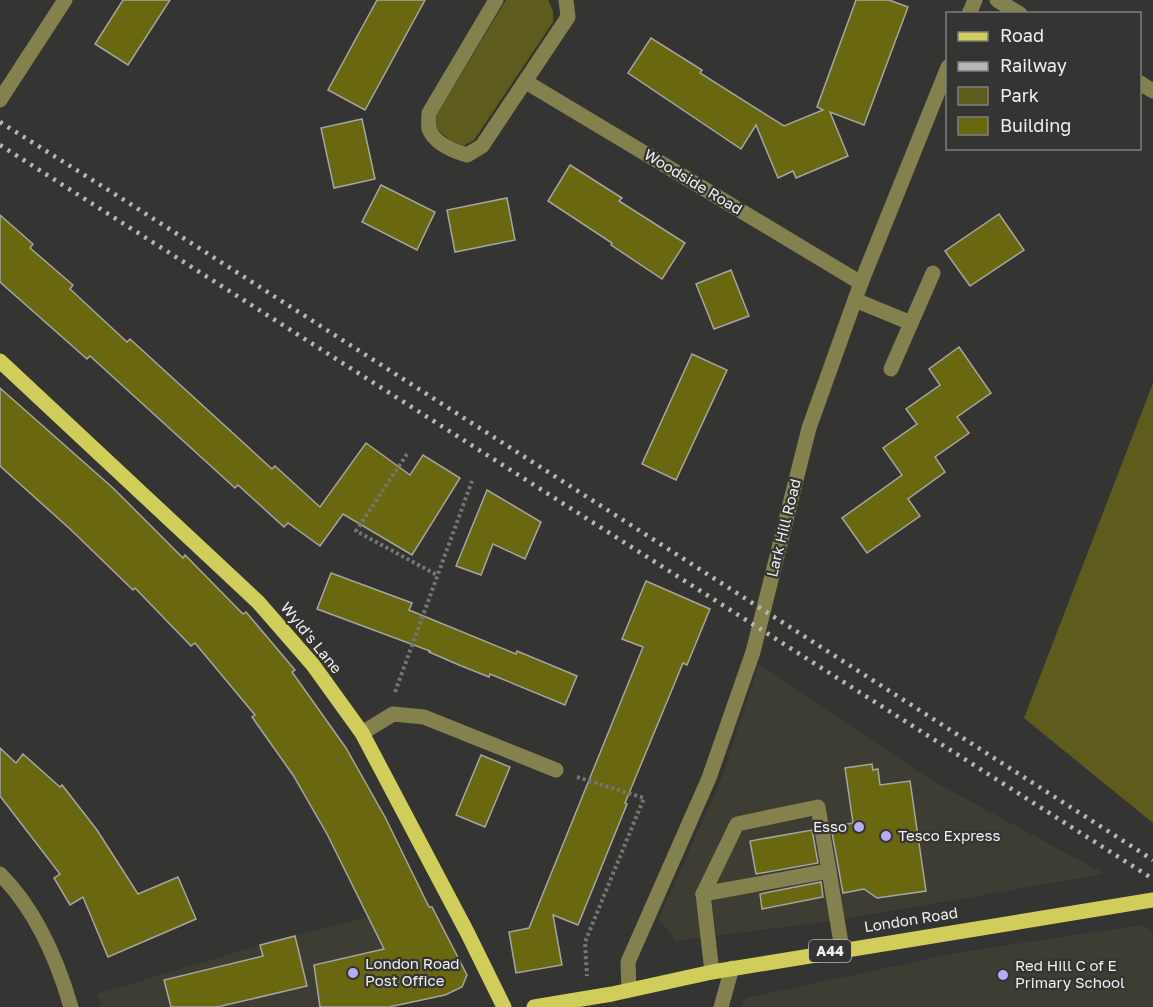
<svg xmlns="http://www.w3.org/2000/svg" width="1153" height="1007" viewBox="0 0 1153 1007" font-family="'Golos Text',sans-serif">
<rect width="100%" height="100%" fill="#343432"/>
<g fill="#3d3d34">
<polygon points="759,664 931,780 1105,874 832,921 676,941 659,918 721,780"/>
<polygon points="428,901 467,975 462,987 389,1007 100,1007 97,994 260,945"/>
<polygon points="1143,925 1153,932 1153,1007 742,1007 746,998 961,952"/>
</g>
<g fill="#5e5c1c">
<polygon points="506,0 548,0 553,11 553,22 474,140 463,146 451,141 436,128 437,114"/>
<polygon points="1153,383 1153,823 1024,718"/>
</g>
<g fill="#6a6711" stroke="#a5a5a2" stroke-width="1.5">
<polygon points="123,0 170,0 128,65 95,44"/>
<polygon points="377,0 425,0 365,110 328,90"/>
<polygon points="856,0 889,0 908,7 864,125 830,112 848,156 796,178 793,171 778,178 756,125 741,149 628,73 651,38 702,70 700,73 784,126 823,110 817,107"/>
<polygon points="362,119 375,179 334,188 321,128"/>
<polygon points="570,165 622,198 619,201 685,243 662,279 611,245 612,243 548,201"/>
<polygon points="381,185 435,212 417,250 362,222"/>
<polygon points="507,198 515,240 455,252 447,210"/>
<polygon points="999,214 1024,250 970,286 945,251"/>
<polygon points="0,215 33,244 30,248 73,285 70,289 127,342 130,339 272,469 275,466 320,507 366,443 410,475 423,455 460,478 412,555 343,514 320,546 288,523 284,527 238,485 235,488 90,356 87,359 0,282"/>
<polygon points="731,270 749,316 714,329 696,284"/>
<polygon points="959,347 991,393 957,417 969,433 935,457 945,472 908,499 920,516 867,553 842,518 902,475 883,448 917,424 906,409 940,385 929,369"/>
<polygon points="692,354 727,370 676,480 642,464"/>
<polygon points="0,388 113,488 183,558 185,555 243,614 246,612 295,670 292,672 346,748 385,817 429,907 432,907 467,975 462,987 445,995 389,1007 320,1007 314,965 384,949 327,834 293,775 252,717 255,715 195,643 191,646 135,588 133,590 70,529 0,466"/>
<polygon points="487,490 541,522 525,559 493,544 481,575 456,566"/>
<polygon points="331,573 412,603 409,610 516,654 517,651 577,676 565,705 490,674 489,677 459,665 429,652 430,651 317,609"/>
<polygon points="646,581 710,609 687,665 683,663 625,803 627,804 578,925 553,915 562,965 516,973 509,932 529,928 643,647 622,639"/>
<polygon points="0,748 16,763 23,754 60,787 62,785 97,830 138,894 178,877 196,919 108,957 83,897 70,905 54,878 60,874 0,796"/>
<polygon points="481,755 510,767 485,827 456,815"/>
<polygon points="872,764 873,770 878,769 880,785 910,781 926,891 877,898 864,889 843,893 831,827 853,823 845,768"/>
<polygon points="812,830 818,863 756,874 750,841"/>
<polygon points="821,882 823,897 762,909 760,894"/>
<polygon points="295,936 307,986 217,1007 171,1007 164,980 263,956 260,945"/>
</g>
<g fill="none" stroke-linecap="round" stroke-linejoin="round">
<g stroke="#757573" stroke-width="4" stroke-dasharray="3 3" stroke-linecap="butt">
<polyline points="407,454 356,531 437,575"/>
<polyline points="395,692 472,481"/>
<polyline points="577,777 644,798 585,942 587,976"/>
</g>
<g stroke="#83814d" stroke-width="15">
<path d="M496 0 429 113C429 117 428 125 429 129 435 144 453 151 467 155L482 146 568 17 566 0"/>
<polyline points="997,0 1020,14"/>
<polyline points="969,14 975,0"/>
<polyline points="526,82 861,283"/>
<polyline points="1140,83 1153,91"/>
<polyline points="0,100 65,0"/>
<polyline points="855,300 911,323"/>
<polyline points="891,369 933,273"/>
<polyline points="362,733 393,714 424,717 556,770"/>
<path d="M0 874C36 910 57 959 71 1007"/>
<polyline points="703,894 737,824 818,807 829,871"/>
<polyline points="712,972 703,894 829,871 842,949"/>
<polyline points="629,990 628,962 709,778 753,652 809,428 861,283 948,67"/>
<polyline points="721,1007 732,968"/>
</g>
<g stroke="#d1cd5a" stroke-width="15">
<polyline points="0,361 258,602 313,665 362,733 467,932 504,1007"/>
<polyline points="534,1007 612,994 712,972 1153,900"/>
</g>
<g stroke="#b6b7b5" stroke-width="4.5" stroke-dasharray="3 6" stroke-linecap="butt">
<polyline points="0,122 121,198 1153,860"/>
<polyline points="0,145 1153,879"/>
</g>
</g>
<g fill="#b3adf9" stroke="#343432" stroke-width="2">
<circle cx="859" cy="827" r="6"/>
<circle cx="886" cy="836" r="6"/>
<circle cx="353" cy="973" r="6"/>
<circle cx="1003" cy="975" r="6"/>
</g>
<g text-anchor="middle" stroke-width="4.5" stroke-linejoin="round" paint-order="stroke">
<rect fill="#343432" stroke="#b7b8b6" stroke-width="1.5" x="809" y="940" width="42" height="22" rx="4.5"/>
<g font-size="14" font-weight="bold" fill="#eff0ee">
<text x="830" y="956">A44</text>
</g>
<g font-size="15" fill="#eff0ee" stroke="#343432">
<text transform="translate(693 182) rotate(31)" y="5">Woodside Road</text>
<text transform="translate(784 528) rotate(-76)" y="5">Lark Hill Road</text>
<text transform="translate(311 638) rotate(51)" y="5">Wyld's Lane</text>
<text transform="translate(911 920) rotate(-9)" y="5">London Road</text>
</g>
<g font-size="15" fill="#eff0ee" stroke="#343432" text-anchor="start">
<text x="847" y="832" text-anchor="end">Esso</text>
<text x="898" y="841">Tesco Express</text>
<text x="365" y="969">London Road<tspan x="365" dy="17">Post Office</tspan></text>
<text x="1015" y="971">Red Hill C of E<tspan x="1015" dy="17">Primary School</tspan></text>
</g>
</g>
<rect x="946" y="12" width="195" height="138" fill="#343432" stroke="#7f7f7d" stroke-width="1.5"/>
<rect x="958" y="32" width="30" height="9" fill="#d1cd5a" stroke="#7f7f7d" stroke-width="1.5"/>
<text x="1000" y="42" font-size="18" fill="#eff0ee">Road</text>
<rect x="958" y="62" width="30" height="9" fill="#b6b7b5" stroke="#7f7f7d" stroke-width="1.5"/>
<text x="1000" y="72" font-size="18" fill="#eff0ee">Railway</text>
<rect x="958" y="87" width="30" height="18" fill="#5e5c1c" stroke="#7f7f7d" stroke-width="1.5"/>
<text x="1000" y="102" font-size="18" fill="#eff0ee">Park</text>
<rect x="958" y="117" width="30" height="18" fill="#6a6711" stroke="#7f7f7d" stroke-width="1.5"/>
<text x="1000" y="132" font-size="18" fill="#eff0ee">Building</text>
</svg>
